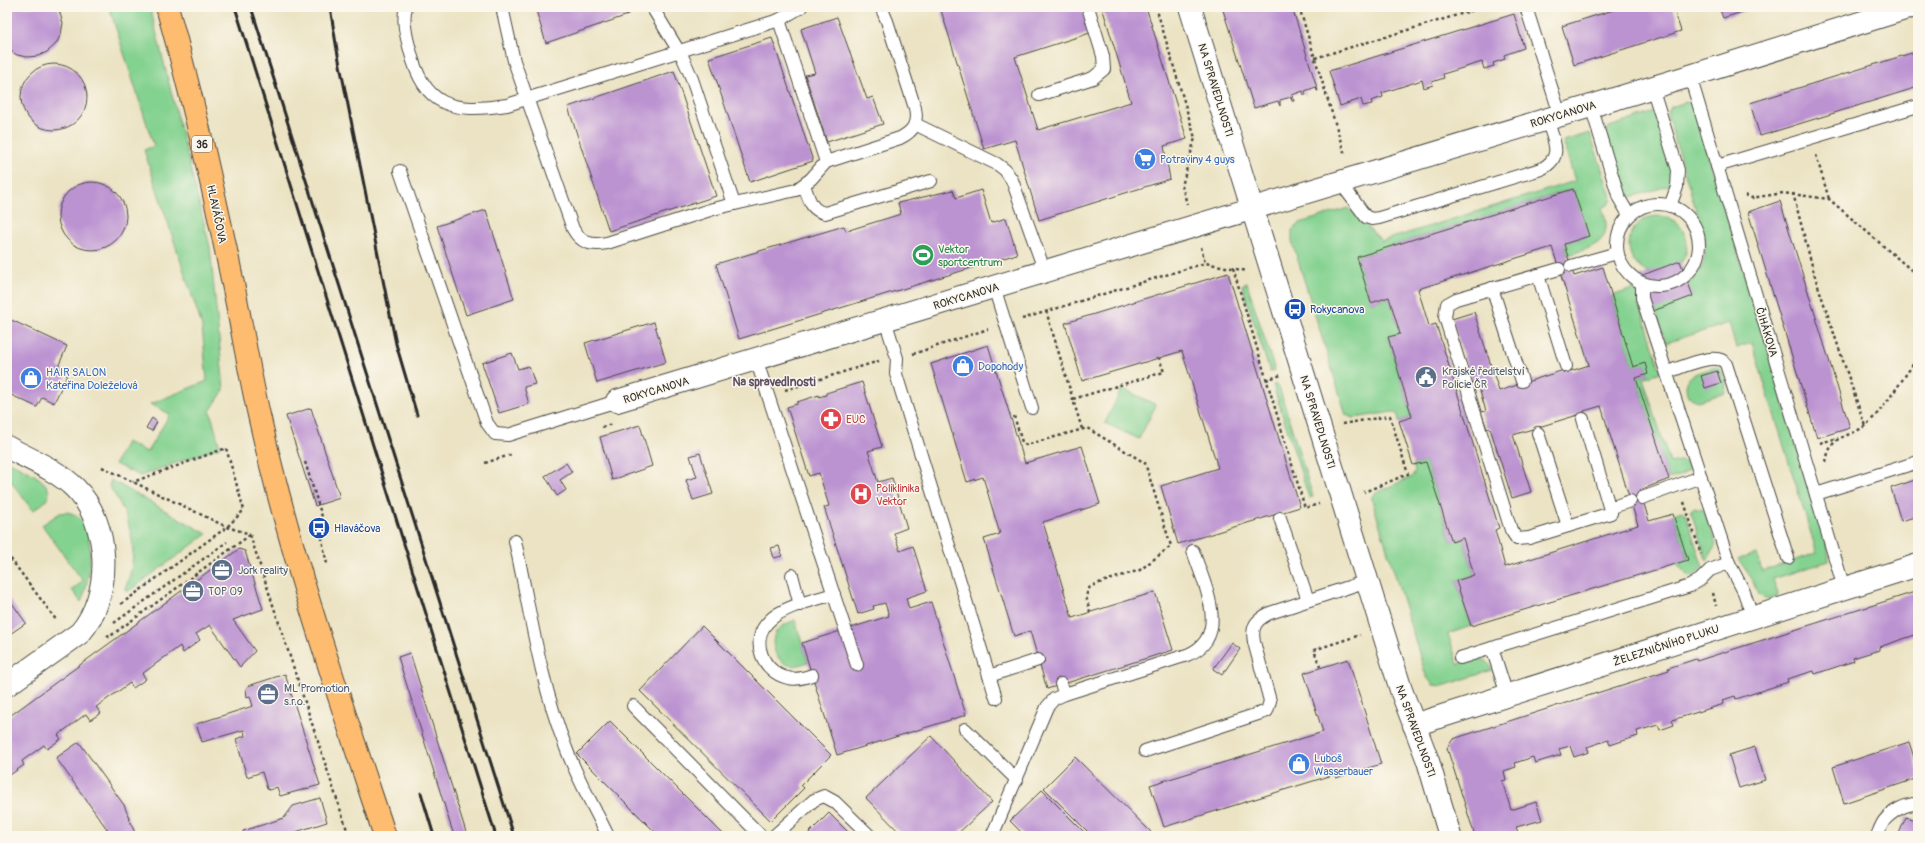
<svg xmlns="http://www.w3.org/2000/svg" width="1925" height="843" viewBox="0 0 1925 843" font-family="Pangolin,sans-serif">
<rect width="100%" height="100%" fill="#fbf7ec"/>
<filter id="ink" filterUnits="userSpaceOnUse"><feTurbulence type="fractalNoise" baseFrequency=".025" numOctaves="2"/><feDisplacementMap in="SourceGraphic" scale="8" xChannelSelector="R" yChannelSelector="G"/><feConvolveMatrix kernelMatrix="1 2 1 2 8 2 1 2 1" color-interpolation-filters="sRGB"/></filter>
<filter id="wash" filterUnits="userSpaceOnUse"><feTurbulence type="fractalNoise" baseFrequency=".012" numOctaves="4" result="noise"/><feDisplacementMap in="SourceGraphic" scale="16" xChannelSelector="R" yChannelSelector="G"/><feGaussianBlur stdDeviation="0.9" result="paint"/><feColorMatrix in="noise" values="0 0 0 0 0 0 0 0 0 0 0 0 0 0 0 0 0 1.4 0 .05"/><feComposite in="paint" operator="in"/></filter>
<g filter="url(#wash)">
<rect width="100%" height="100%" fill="#ebe3c3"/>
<g fill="#84d290" stroke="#587e5e">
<polygon points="109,7 150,7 210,247 224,390 210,411 220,447 140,476 115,464 126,442 147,452 170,414 150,404 207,381 202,326 144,150 154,146"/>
<path d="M1686 102 1693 105 1828 548 1829 561 1773 579 1778 594 1777 597 1769 599 1758 595 1752 579 1738 559 1757 554 1762 571 1817 553 1752 343 1736 348 1729 323 1666 343 1650 293C1685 285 1704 285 1706 243L1667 114 1671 107Z"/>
<polygon points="1655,112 1675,177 1671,185 1628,198 1626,196 1606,133 1609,127"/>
<path d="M1590 133 1612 200 1607 206 1602 207C1615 241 1595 247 1568 255L1564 244 1588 236 1573 189 1357 257 1371 303 1389 297 1400 334 1388 337 1412 417 1399 421 1398 415 1393 412 1354 418 1346 415 1292 241V230L1300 223 1348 208 1382 241 1575 181 1563 141Z"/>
<circle cx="1658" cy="245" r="29"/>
<polygon points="1247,283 1275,371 1270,372 1242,285"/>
<polygon points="1635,288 1661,372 1643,378 1670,463 1679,461 1687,462 1689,469 1682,475 1669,479 1636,378 1648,374 1645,364 1633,367 1612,296"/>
<path d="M1716 367 1721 370C1725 378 1727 384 1725 393L1698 401 1688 397C1680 373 1699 373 1716 367Z"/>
<polygon points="1278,384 1313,497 1309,498 1273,385"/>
<polygon points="1122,388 1156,405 1139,439 1105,423"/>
<path d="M7 461C19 467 58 482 47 499 44 504 37 507 33 511L7 476Z"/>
<path d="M1426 462 1451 542 1463 538 1474 575 1456 581 1471 626 1448 634 1458 664C1472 660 1486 652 1492 670L1443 686 1433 685 1426 676 1372 500V496L1375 493 1412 477 1415 471 1413 465Z"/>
<path d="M111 480 207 534 129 591H126L125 588C141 552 131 517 109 486Z"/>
<polygon points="1693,508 1704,510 1716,545 1707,561 1691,512"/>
<polygon points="1682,511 1685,513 1703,567 1691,578 1676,563 1688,559 1673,514"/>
<path d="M66 512C100 515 91 581 81 602L72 590 83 581 42 525 60 513Z"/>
<path d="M795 620 808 662C802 664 796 667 789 665 776 662 769 643 776 632 781 626 788 623 795 620Z"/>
</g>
<g id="blocks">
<g fill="#bc93d1" fill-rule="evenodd">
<polygon points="7,7 58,7 63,23 61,34 56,44 47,52 38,56 27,57 17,55 8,49"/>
<polygon points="535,7 626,7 628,15 546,43"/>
<polygon points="940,7 999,7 1000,10 1011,7 1082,7 1090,33 1015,57 1038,130 1131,102 1102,7 1146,7 1187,139 1164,146 1170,179 1039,220 1015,140 984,149"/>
<polygon points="1222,7 1292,7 1318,91 1317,91 1316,87 1305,91 1306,95 1304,95 1303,91 1292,95 1294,101 1292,101 1291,97 1280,100 1280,106 1278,101 1254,108"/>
<polygon points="1623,7 1673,7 1681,31 1574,65 1562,26"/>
<polygon points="1719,7 1758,7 1723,18"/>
<polygon points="1514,14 1524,48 1504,55 1505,59 1493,63 1494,66 1484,69 1482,62 1443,74 1444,78 1432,82 1433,85 1424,88 1422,80 1382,93 1383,97 1371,101 1372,104 1363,106 1361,99 1340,106 1329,71"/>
<polygon points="837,17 867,99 873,97 883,124 827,142 805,75 815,73 801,29"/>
<polygon points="772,38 813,161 750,182 709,58"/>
<polygon points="1918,51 1918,87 1760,136 1750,103"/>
<circle cx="54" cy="97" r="33"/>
<polygon points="674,71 716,196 609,231 568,107"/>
<circle cx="92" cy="216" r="34"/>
<path d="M1573 189 1589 236 1564 244 1574 276 1603 267 1633 367 1645 363 1648 374 1636 378 1669 479 1640 490 1649 521 1673 514 1688 560 1471 626 1456 581 1474 575 1463 538 1452 542 1426 462 1413 465 1399 421 1412 417 1388 337 1400 334 1389 297 1371 303 1357 257ZM1552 247 1589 365 1571 371 1570 368 1499 391 1474 312 1452 319 1473 386 1478 385 1486 411 1481 412 1487 429 1490 428 1512 498 1531 492 1513 435 1584 413V411L1601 406 1638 525 1505 567 1495 530 1499 528 1436 324 1429 326 1418 289Z"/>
<polygon points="953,190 956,198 981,190 991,223 1006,218 1017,254 739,339 716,264 844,226 846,231 901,214 898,203"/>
<polygon points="1780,201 1850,428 1817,438 1748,212"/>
<polygon points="486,210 514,299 466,315 437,226"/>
<polygon points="1680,261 1693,296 1653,311 1640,276"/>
<polygon points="1228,273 1300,507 1178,544 1161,486 1218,468 1182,351 1082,381 1065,323"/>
<polygon points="7,318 67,346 58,367 68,373 54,403 42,397 37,407 7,393"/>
<polygon points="654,322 666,362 597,383 585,343"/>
<polygon points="988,345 1025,463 1082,446 1100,504 1043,522 1072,618 1155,592 1173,650 1047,689 1030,631 1014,636 984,539 1000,534 983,477 967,482 931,364"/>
<polygon points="512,353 518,369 529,366 535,384 524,387 529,404 499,413 482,363"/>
<polygon points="1717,371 1721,383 1705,388 1701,376"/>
<polygon points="862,382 882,447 868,451 878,482 892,478 907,528 894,533 900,551 913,546 927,591 906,598 909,609 931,602 966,715 837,755 802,643 889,616 885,603 873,606 874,609 858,614 824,507 829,506 819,473 809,476 787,407 797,404 797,402 819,395 819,397 826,395 826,393"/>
<polygon points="311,408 340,498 315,506 286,416"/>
<polygon points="152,418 157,422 152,431 146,428"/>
<polygon points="640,425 652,466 612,480 600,437"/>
<polygon points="700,453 713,494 693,500 686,480 697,477 690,456"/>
<polygon points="566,463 572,472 560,480 566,490 557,496 545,476"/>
<polygon points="1918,479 1918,516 1901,521 1891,488"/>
<polygon points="779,546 782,556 774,558 771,548"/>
<polygon points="239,549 245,551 263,609 233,620 255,651 240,667 210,625 196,634 200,640 183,653 180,646 142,674 146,679 133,688 130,683 96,707 101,713 90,720 86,714 58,735 61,739 47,749 44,745 22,761 24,765 10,775 7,770 7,718"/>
<polygon points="1918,591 1918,634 1879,647 1879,650 1853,658 1854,661 1815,674 1814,671 1787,679 1788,682 1736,699 1735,696 1723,700 1724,704 1672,720 1674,725 1660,730 1658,725 1637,731 1638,736 1610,745 1608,740 1587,747 1589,752 1574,757 1570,746 1559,749 1561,755 1535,763 1533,757 1515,763 1516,767 1504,771 1506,780 1502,781 1511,810 1536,802 1542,820 1516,827 1519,836 1475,836 1447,748 1453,739 1669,670 1668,668 1696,659 1697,661 1709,657"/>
<polygon points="7,596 26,623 7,636"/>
<polygon points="702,626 831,755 801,785 804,788 771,821 640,691"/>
<polygon points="1232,643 1240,649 1222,675 1213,669"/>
<polygon points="410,653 466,832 454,836 398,657"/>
<polygon points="1348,659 1381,764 1336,778 1336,774 1164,827 1150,785 1323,732 1304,673"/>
<polygon points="285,674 320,785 280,796 277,787 270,790 267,789 262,772 247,777 236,739 245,736 244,730 202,742 196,724 253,706 250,696 247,697 246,689 248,686"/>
<polygon points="610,721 724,835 723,836 659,836 577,754"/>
<polygon points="931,736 992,802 955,836 903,836 866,798"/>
<polygon points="79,742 124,805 136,836 112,836 56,758"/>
<polygon points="1909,742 1918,770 1918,778 1844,803 1833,767"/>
<polygon points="1755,747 1765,780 1739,788 1729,755"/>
<polygon points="1075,757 1151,832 1147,836 1092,836 1044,788"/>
<polygon points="1042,790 1088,836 1025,836 1010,821"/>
<polygon points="320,798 327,822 283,836 244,836 243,831 284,818 293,806"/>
<polygon points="829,813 852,836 806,836"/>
<polygon points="1906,817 1918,821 1918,836 1898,836"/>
</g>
</g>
</g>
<g filter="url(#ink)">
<use href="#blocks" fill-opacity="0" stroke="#484742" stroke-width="1"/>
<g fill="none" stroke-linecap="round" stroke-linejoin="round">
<g stroke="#484742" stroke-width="14">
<g id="lane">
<path d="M406 7C402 20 406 36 410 50 424 108 453 113 507 105L779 20 801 7"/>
<path d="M502 7 514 61 573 229C581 243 591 246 607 243L713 209 796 190 811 179 826 162 900 138C914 131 918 123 915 108L887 21 881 7"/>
<polyline points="652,7 683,58 691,76 734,204"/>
<polyline points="1526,7 1560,115"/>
<polyline points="779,20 826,162"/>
<polyline points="1690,76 1844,588"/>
<polyline points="1652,87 1678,170 1677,187 1670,206"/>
<polyline points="1039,95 1093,78 1104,69 1103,56 1088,7"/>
<polyline points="1591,106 1619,198 1629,215"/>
<polyline points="915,124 997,164 1005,170 1012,180 1045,272"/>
<polyline points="1717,166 1918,106"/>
<polyline points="400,171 487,423 495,434 508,435 617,401"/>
<path d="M1340 182 1366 217 1372 219 1379 218 1541 169C1565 157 1553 140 1547 119"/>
<path d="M804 185C809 198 810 210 825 213L931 181"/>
<circle cx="1658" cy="245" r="41"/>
<polyline points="1571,266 1617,253"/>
<polyline points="1559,269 1456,299 1447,304 1445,317 1511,530 1517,539 1529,538 1611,513 1583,419"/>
<polyline points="1538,275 1566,366"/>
<polyline points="1642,283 1642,298 1729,563 1744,592 1753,618"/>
<polyline points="994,287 1032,408"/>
<polyline points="1492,288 1522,381"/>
<polyline points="885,320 897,358 896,374 996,698"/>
<polyline points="756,359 857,665"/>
<path d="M1667 372C1681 368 1717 350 1726 364L1788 558"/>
<polyline points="1538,433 1568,526"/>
<polyline points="1816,494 1918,462"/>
<polyline points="1642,498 1701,477"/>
<polyline points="1610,508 1630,501"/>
<polyline points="1280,518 1308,600"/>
<path d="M515 541C530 610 540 682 566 748 577 778 594 807 608 836"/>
<polyline points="792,575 800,605"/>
<polyline points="1492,648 1507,695"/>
<polyline points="1460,658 1690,586 1700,580 1710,570 1729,563"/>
<path d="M812 675C804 678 796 680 788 678 763 673 749 640 769 621 783 606 815 600 834 594"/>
<polyline points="989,676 1038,660"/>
<path d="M1061 684 1065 694 1187 655C1232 638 1204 584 1193 551"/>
<polyline points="633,706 761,836"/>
<polyline points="965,729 1017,780"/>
<path d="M1145 751 1267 711 1270 701 1254 642C1251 626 1256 620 1270 613L1367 581"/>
<polyline points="774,836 814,800 824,796 835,802 870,836"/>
<polyline points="992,836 1047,707 1054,699 1065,694"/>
<path d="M1877 836C1879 831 1881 825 1884 821 1891 812 1906 803 1918 804"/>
</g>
</g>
<g stroke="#484742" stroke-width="24">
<g id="street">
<polyline points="1190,7 1401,690 1428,761 1450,836"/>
<polyline points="617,401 1690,76 1911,7"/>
<path d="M7 447C29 459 57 470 75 488 111 524 113 595 80 633L7 685"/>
<polyline points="1414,725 1918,565"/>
</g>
</g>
<g stroke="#484742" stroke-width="24">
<path id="primary" d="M167 7C193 98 214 191 233 284 242 327 249 371 259 415 291 558 339 697 385 836"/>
</g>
<g stroke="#484742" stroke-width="2.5" stroke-dasharray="3 3" stroke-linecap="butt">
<polyline points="1156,7 1195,138 1182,186 1187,204"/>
<polyline points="1299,7 1345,155"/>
<polyline points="1315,58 1484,7"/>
<polyline points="1816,155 1829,199"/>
<polyline points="1793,193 1815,277 1865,426"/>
<polyline points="1745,195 1752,198 1783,193 1829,199 1918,276"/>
<polyline points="1201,247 1205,263 1247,271"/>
<polyline points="1233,268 1305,508 1319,504"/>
<polyline points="1046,311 1082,429"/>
<polyline points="1022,319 1205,263"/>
<polyline points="913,354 988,329"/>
<polyline points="1266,380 1281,375"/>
<polyline points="785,390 879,361"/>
<polyline points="1073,399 1164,372 1159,358"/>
<polyline points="1014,416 1022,442 1026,445 1087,428 1145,463 1171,546 1140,570 1096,584 1089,588 1086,596 1090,612"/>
<polyline points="1342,424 1390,416 1408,474 1364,492"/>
<polyline points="602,427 612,424"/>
<polyline points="1820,443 1838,438"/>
<polyline points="305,462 324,523 322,540 327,564"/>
<path d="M1826 462C1831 431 1849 440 1867 424 1884 409 1904 377 1918 357"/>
<polyline points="485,463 513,454"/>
<polyline points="102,467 227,527 250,534"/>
<polyline points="1684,502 1701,554"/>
<polyline points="250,535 349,836"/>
<polyline points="7,554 57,621"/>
<polyline points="1713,593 1716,606"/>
<polyline points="121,604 227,527 244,510 226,448 133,482"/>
<polyline points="114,623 227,542"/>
<polyline points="107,635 109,637 250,535"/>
<polyline points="1320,667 1314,650 1360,635"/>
<polyline points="460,834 461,836"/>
</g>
<use href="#lane" stroke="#fff" stroke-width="12"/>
<use href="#street" stroke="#fff" stroke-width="22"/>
<use href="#primary" stroke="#fdbc70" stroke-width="22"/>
<g stroke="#2b2b2b" stroke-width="3">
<polyline points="235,7 496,836"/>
<polyline points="251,7 514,836"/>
<polyline points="330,7 337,50 387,300 396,344 417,415"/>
<polyline points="421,793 434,836"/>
</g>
</g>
</g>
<defs>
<g id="supermarket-disc" transform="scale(1.15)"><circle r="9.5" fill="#3f7fe0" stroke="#fbf7ec"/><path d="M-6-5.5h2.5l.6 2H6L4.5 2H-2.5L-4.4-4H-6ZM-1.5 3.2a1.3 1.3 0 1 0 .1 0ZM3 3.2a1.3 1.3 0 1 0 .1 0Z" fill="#fff"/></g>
<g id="stadium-disc" transform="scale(1.15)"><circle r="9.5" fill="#2e9e5b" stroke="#fbf7ec"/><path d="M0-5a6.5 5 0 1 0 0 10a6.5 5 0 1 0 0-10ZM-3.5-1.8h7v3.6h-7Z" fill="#fff"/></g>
<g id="bus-disc" transform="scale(1.15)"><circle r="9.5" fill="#1a4fb4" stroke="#fbf7ec"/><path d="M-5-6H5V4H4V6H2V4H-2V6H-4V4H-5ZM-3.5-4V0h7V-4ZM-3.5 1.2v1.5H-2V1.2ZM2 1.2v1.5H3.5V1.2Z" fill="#fff"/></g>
<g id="shop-disc" transform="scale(1.15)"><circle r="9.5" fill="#3f7fe0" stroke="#fbf7ec"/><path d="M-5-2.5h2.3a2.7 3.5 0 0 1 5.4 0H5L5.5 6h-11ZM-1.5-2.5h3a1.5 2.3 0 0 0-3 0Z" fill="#fff"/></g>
<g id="civic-disc" transform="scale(1.15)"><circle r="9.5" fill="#5c6f8a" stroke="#fbf7ec"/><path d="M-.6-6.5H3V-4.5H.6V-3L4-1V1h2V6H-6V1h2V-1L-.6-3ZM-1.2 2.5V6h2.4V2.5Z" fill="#fff"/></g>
<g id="pharmacy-disc" transform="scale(1.15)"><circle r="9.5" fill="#e0444e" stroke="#fbf7ec"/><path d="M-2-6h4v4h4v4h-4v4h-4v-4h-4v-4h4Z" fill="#fff"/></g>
<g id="hospital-disc" transform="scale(1.15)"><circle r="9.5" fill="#e0444e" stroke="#fbf7ec"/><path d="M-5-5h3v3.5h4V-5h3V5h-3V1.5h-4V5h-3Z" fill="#fff"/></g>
<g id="office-disc" transform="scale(1.15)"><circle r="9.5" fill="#5c6f8a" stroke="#fbf7ec"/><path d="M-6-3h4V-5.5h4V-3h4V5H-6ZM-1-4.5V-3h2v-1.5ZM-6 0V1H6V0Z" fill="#fff"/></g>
</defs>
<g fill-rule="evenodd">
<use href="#supermarket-disc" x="1145" y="159"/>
<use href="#stadium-disc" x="923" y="255"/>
<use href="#bus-disc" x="1295" y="309"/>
<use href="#shop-disc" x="963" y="366"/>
<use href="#civic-disc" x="1426" y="377"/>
<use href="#shop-disc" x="31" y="378"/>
<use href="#pharmacy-disc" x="831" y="419"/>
<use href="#hospital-disc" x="861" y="494"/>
<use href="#bus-disc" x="319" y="528"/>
<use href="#office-disc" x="222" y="570"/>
<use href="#office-disc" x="193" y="591"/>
<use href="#office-disc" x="268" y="694"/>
<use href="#shop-disc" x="1299" y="764"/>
</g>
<g text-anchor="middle" stroke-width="3" stroke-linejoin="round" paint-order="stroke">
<rect fill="#fbf7ec" stroke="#696865" stroke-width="1" x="192" y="136" width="20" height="16" rx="3"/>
<g font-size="10" font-weight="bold" fill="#2b2b2b">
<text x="202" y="148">36</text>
</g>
<g font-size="11" fill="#2b2b2b" stroke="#fbf7ec">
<text transform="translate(1216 90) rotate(73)" y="4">NA SPRAVEDLNOSTI</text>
<text transform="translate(1563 114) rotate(-17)" y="4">ROKYCANOVA</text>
<text transform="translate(217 214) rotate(78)" y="4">HLAVÁČOVA</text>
<text transform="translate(966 296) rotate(-17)" y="4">ROKYCANOVA</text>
<text transform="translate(1767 332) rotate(73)" y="4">ČIHÁKOVA</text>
<text transform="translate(656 390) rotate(-17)" y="4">ROKYCANOVA</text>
<text transform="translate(1318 422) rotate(73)" y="4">NA SPRAVEDLNOSTI</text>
<text transform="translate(1666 645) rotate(-18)" y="4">ŽELEZNIČNÍHO PLUKU</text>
<text transform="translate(1416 731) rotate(70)" y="4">NA SPRAVEDLNOSTI</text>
</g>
<g font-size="11" fill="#366cbe" stroke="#fbf7ec" text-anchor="start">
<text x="1160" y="163">Potraviny 4 guys</text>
<text x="978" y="370">Dopohody</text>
<text x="46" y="376">HAIR SALON<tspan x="46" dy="13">Kateřina Doleželová</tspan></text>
<text x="1314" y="762">Luboš<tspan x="1314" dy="13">Wasserbauer</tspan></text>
</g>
<g font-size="11" fill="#27864d" stroke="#fbf7ec" text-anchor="start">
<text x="938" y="253">Vektor<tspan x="938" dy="13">sportcentrum</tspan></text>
</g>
<g font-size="11" fill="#164399" stroke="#fbf7ec" text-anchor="start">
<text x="1310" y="313">Rokycanova</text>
<text x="334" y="532">Hlaváčova</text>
</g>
<g font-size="11" fill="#4e5e75" stroke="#fbf7ec" text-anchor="start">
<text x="1442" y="375">Krajské ředitelství<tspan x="1442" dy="13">Policie ČR</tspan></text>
<text x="238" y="574">Jork reality</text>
<text x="208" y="595">TOP 09</text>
<text x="284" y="692">ML Promotion<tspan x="284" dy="13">s.r.o.</tspan></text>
</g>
<g font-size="11" fill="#be3a42" stroke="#fbf7ec" text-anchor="start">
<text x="846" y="423">EUC</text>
<text x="876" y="492">Poliklinika<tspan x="876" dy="13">Vektor</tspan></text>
</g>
<g font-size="12" font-weight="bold" fill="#5e4f65" stroke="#fbf7ec">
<text x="774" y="386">Na spravedlnosti</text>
</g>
</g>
<rect width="1925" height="843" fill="none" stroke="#fbf7ec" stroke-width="24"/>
</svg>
